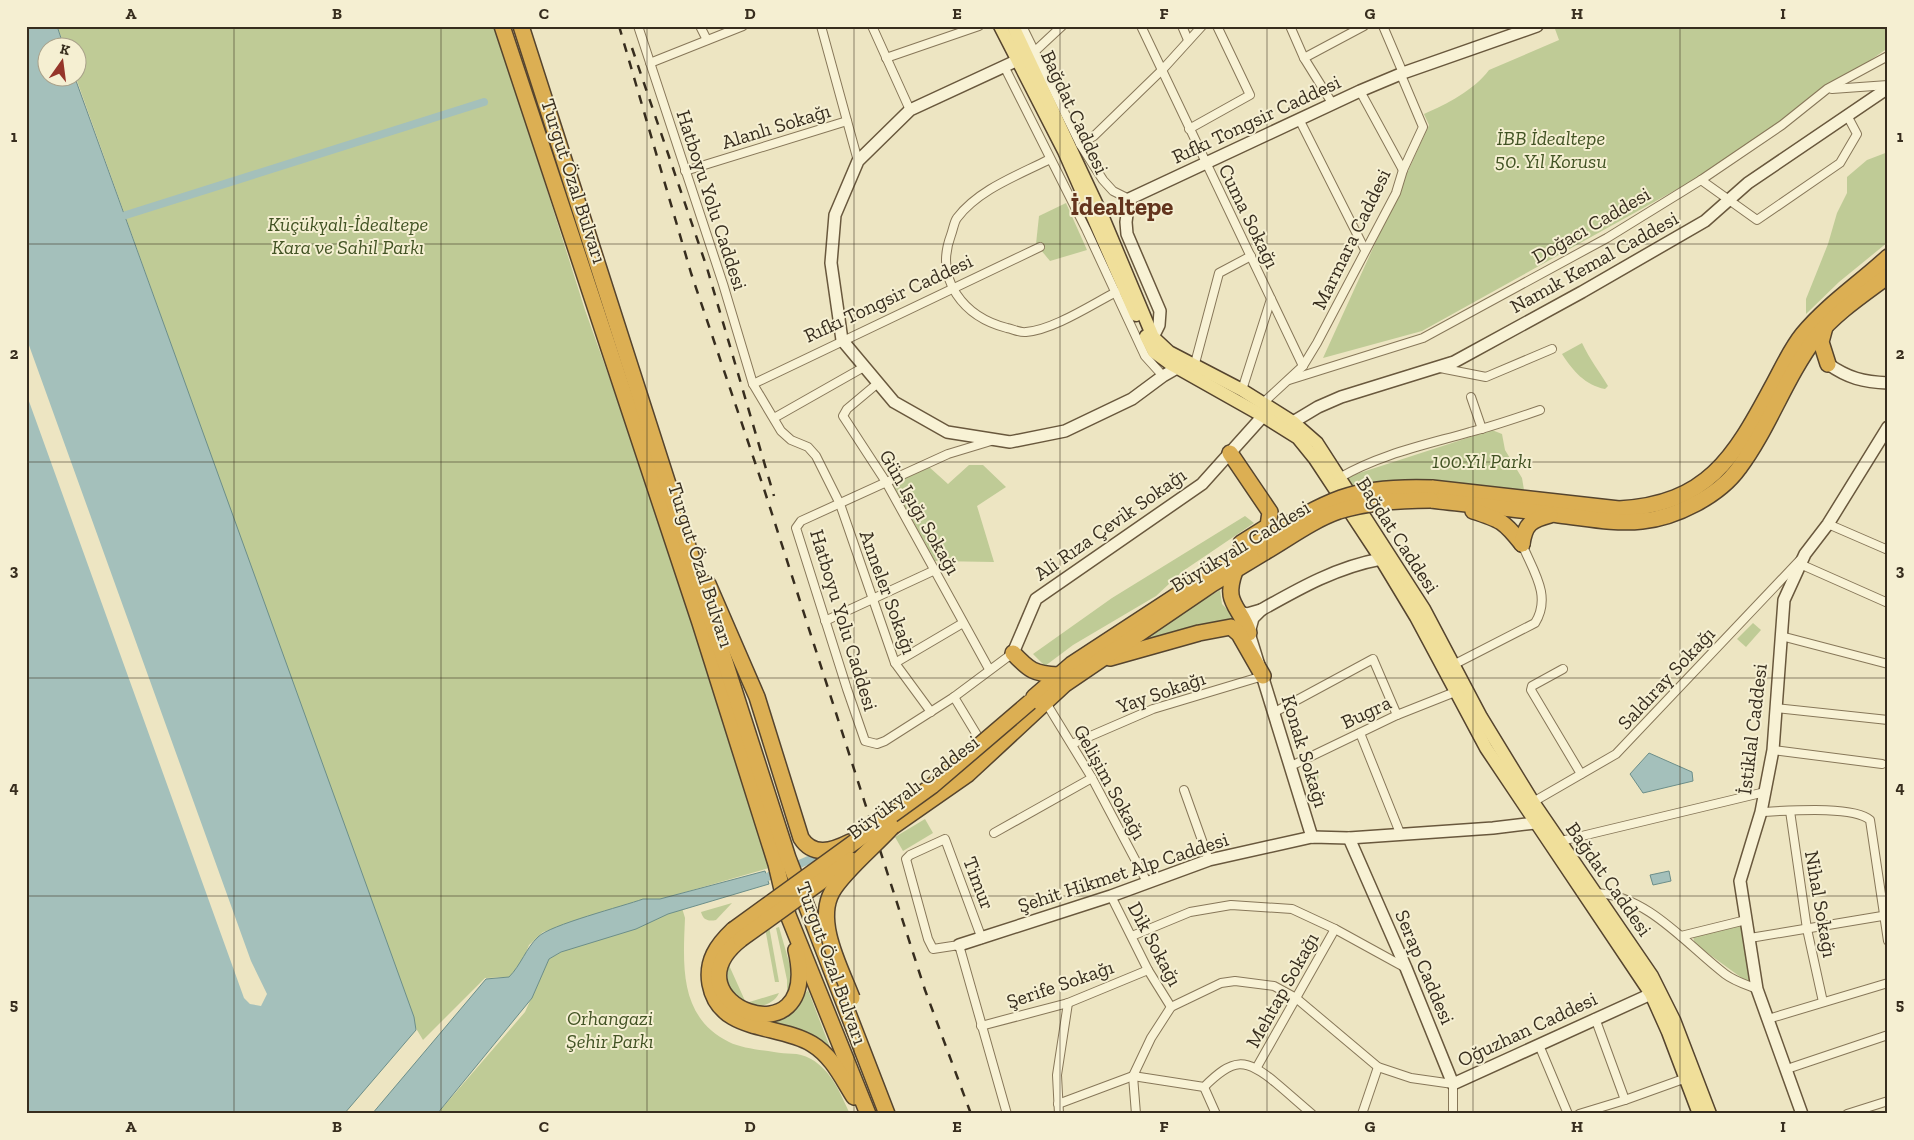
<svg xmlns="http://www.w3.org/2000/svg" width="1914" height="1140" viewBox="0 0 1914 1140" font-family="'Zilla Slab',serif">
<rect width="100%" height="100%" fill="#ede5c2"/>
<g fill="#bfcb96">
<polygon points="57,26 495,26 585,310 683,583 769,868 661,899 644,899 543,932 529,945 521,965 509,977 485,978 423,1040 414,1025 76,78 78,78 78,48 65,47"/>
<path d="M1561 26H1887L1888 48 1708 172 1422 331 1323 358 1429 125 1424 114C1447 104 1474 90 1489 70L1559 40 1555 29Z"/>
<polygon points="1888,152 1888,242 1839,282 1806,314 1806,299 1828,244 1837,213 1847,193 1847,177 1867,160"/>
<polygon points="1066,203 1087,250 1050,261 1036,244 1039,216"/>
<path d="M1582 343C1590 360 1599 371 1608 386L1605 389C1585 385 1573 371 1562 354Z"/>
<polygon points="1492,430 1502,434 1505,450 1522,478 1524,490 1440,482 1353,490 1347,477"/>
<polygon points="969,465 983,465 1006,487 977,506 994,562 935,561 892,483 928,466 948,484"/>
<polygon points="1245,516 1254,523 1183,571 1156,596 1073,645 1045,666 1033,654 1112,598"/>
<polygon points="1220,590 1222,604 1237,619 1116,652"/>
<polygon points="1753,623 1761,630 1746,647 1737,639"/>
<circle cx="1313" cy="777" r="5.5"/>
<polygon points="925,819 933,833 903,851 895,837"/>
<path d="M732 903 716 920C707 922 703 919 701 912Z"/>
<path d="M682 908 685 918C683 967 679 1017 729 1042 741 1048 760 1050 774 1052 787 1055 797 1051 811 1059 832 1071 840 1093 850 1114H437L525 1012 549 959 561 952Z"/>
<polygon points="1743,925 1751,981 1746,981 1695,944 1693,937"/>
<polygon points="769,926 779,982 775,982 765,928"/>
<polygon points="779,927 791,969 790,989 787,991 787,980 776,928"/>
<path d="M728 963 746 1003 779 993C775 1002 765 1006 756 1007 732 997 725 991 728 963Z"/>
<polygon points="808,990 831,1050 761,1020 792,1010"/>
</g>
<g fill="#a4c0bb" stroke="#6c8e89">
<polygon points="26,26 57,26 64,47 48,48 48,78 75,78 414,1017 416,1030 344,1114 26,1114"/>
<polygon points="1649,753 1692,772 1693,781 1643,793 1630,774"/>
<path d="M765 871 769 884 668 914 636 929 561 952 549 959 532 998 437 1114H372L486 979 509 977C521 965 526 948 538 937 549 925 624 906 643 899H660Z"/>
<polygon points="1669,871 1671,881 1653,885 1650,875"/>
</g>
<polygon fill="#ede5c2" points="26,337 251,961 267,994 261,1006 250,1004 244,998 26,393"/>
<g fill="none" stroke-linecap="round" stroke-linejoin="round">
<g stroke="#a4c0bb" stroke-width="8">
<polyline points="126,215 484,102"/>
<polyline points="790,868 823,854"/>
<polyline points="767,877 779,872"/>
</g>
<g stroke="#877759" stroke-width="10">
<g id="street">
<polyline points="638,26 723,284 753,384 781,431 791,440 808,447 816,456 840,504 895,663 931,712"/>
<polyline points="700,26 707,40"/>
<polyline points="821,26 858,161"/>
<polyline points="872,26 910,110"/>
<polyline points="1022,26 1080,144 1103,180 1113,191 1129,199"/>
<polyline points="1141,26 1303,366"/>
<polyline points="1182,26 1188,40"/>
<polyline points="1290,26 1304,58 1332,103"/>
<polyline points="1383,26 1403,73"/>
<polyline points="1032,54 1062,26"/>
<polyline points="886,58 979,26"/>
<polyline points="1304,58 1364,26"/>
<polyline points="650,63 743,26"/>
<polyline points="1004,66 1086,229 1145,356 1163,376"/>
<polyline points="1832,89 1888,85"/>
<polyline points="1360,91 1403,170"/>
<polyline points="1299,119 1365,250"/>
<polyline points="1189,129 1250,95 1217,26"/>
<polyline points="1080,144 1094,136 1163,69 1202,26"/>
<path d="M1050 159C1019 175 979 189 957 218 954 222 953 230 951 235 934 280 964 317 1007 328 1013 329 1020 333 1026 332 1053 330 1091 305 1116 292"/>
<polyline points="685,171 847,121"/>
<polyline points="1701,180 1757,220 1840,163 1857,134 1848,117"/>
<polyline points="1194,367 1219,273 1251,256"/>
<polyline points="1440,368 1486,377 1552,349"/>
<polyline points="1289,380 1423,338 1607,238 1701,180 1782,125 1827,89 1888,56"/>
<polyline points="878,383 847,409 843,416 886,482 989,669"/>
<polyline points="753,384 1040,247"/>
<polyline points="1242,390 1271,299"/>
<polyline points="1471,397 1482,429"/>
<polyline points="1263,403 1303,366 1317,343 1396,193 1403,170 1423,127 1401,75"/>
<polyline points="774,418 864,367"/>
<polyline points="991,441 948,454 801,521 796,528 847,689 865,741 877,744 885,741 954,697 1013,653"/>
<path d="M1339 478C1380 454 1425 445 1470 432 1494 426 1517 418 1540 410"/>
<polyline points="1828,524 1888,550"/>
<polyline points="1800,564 1888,603"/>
<polyline points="825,621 935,570"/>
<polyline points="1781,636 1888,664"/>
<polyline points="895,663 963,623"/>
<path d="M1453 665 1535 623C1552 596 1533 571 1522 544"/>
<polyline points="1563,669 1532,686 1531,690 1581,774"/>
<polyline points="954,697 977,735"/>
<polyline points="1048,700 1048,706 1092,778 1147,882"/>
<polyline points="1776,708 1888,720"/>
<polyline points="1273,713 1373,659 1397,715"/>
<polyline points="1360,733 1400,833"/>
<polyline points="1072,744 1153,709 1263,676"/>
<polyline points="1773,750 1882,764"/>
<polyline points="1291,766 1397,715 1455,692"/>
<polyline points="1184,790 1209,860"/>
<polyline points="1533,802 1616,754 1800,560"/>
<polyline points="1790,811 1807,929 1823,1002"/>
<path d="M1761 812C1785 811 1853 805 1870 820L1888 941"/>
<polyline points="994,833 1092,778"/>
<polyline points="1561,841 1765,792"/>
<path d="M1597 893C1648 896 1687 945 1725 974 1734 981 1747 985 1757 989"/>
<polyline points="1111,896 1148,970 1171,1007"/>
<polyline points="1132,936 1190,912 1231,905 1292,909 1335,929 1406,968"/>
<polyline points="1681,936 1746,920"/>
<polyline points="1750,938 1888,915"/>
<polyline points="982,939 945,839 910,855 906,859 928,939 933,949 959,945 1007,1114"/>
<polyline points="1595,1018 1625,1100"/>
<polyline points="1768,1019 1888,983"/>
<polyline points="981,1026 1068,1003 1148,970"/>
<polyline points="1539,1045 1568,1114"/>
<polyline points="1257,1067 1335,929"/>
<polyline points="1787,1069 1888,1035"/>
<polyline points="1204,1087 1216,1114"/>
<path d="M1058 1104 1133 1076 1204 1087C1233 1058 1245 1057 1276 1083 1288 1093 1300 1104 1312 1114"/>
<polyline points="1059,1114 1057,1075 1068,1003"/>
<polyline points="1136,1114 1133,1076 1151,1038 1171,1007 1221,983 1235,981 1274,986 1296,998 1378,1067 1411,1078 1453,1084 1453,1114"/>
<polyline points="1362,1114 1378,1067"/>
<polyline points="1579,1114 1625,1100 1689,1077"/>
<polyline points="1847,1114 1888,1101"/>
</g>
</g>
<g stroke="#69583d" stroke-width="14">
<g id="secondary">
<polyline points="1018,60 910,110 858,161 835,215 831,263 842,340 894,402 947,432 1010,442 1065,431 1132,399 1163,376 1177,368"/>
<polyline points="1153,337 1159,325 1160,311 1127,234 1126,222 1129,199 1360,91 1403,73 1537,26"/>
<path d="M1828 364C1848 378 1863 382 1888 383"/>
<polyline points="1293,422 1318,407 1341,397 1454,362 1582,292 1705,221 1748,183 1888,88"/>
<path d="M1261 610C1300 588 1337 567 1381 559"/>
<polyline points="1240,612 1247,614 1261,610 1253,618 1249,633 1312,837"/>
<polyline points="1013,653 1036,599 1202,484 1263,416"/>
<polyline points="1349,838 1406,968 1453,1084 1651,994"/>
<polyline points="959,945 1111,896 1209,860 1312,837 1349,838 1493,828 1535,823 1543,820"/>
<polyline points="1802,1114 1757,989 1740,881 1761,812 1773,750 1784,600 1805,554 1828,524 1888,427"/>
</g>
</g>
<g stroke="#55442e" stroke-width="15">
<g id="primary">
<polyline points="1000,26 1064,151 1136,315"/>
<polyline points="1013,26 1104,220 1153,337 1169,352 1242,390 1293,422 1317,443 1424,609 1481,717 1533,802 1652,976 1674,1020 1710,1114"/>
<polyline points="1146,336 1154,352 1169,363 1263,416 1298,438 1315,459 1381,559 1416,617 1486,748 1651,994 1668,1032 1699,1114"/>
</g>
</g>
<g stroke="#55442e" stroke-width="18">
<g id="highway">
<polyline points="502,26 700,623 776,864 788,915 868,1114"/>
<polyline points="521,26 788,858 887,1114"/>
<polyline points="1825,327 1821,342 1828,364"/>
<polyline points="1230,453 1270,512 1268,526 1241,543"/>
<path d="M1432 488 1619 509C1707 504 1734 458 1772 387 1782 369 1790 350 1803 334 1827 305 1860 283 1888 257"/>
<path d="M1431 500C1473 505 1516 509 1559 515 1586 518 1614 524 1642 521 1675 518 1719 496 1739 468 1769 428 1785 378 1816 337 1835 313 1864 294 1888 276"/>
<path d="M1473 511C1501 520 1504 521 1522 544"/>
<path d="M1522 544C1525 524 1531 520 1550 515"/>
<path d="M1235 571C1223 604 1239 604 1249 633"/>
<path d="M708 584 757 697 801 838C813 857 832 851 850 842"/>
<path d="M1013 653C1029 670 1034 674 1058 675"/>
<polyline points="1110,658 1199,633 1231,627 1239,634 1263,676"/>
<polyline points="1034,697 1072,664 1257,543"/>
<polyline points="892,827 968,774 1065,684 1212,584 1265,552"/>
<path d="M733 930C717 945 706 961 710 984 719 1034 778 1023 812 1044 832 1056 842 1078 854 1097"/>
<path d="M741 939C661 1002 823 1066 796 950"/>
</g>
</g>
<use href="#street" stroke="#f8f2d5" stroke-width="8"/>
<use href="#secondary" stroke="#f8f2d5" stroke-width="11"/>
<use href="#primary" stroke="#f0df9a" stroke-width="12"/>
<use href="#highway" stroke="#dcaf53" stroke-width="15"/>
<g stroke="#372d1e" stroke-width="2.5" stroke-dasharray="9 9" stroke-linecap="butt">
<polyline points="619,26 691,273 764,489 925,990 971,1114"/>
<polyline points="632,48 707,268 774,496"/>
</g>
<g stroke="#55442e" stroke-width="18" stroke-linecap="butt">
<g id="highway-bridge">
<path d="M1257 543C1284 527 1311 509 1341 498 1369 488 1403 487 1432 488"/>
<path d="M1265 552C1289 538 1313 520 1339 511 1368 502 1400 500 1431 500"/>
<polyline points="733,930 932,786 1030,702"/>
<polyline points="741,939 851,860"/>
<path d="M852 998C841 969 815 922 832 892 842 873 876 845 892 827"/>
</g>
</g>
<use href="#highway-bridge" stroke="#dcaf53" stroke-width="15"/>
</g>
<path fill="none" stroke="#372d1e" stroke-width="1" stroke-opacity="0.55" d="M234 26V1114M441 26V1114M647 26V1114M854 26V1114M1060 26V1114M1267 26V1114M1473 26V1114M1680 26V1114M26 244H1888M26 462H1888M26 678H1888M26 896H1888"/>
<g text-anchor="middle" stroke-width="4" stroke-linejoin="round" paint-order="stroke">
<g font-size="20" fill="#372d1e" stroke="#f5efd2">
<text transform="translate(1075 112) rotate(65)" y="7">Bağdat Caddesi</text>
<text transform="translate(1256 119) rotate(-25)" y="7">Rıfkı Tongsir Caddesi</text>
<text transform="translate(776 126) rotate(-17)" y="7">Alanlı Sokağı</text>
<text transform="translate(574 181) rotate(72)" y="7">Turgut Özal Bulvarı</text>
<text transform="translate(712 200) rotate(72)" y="7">Hatboyu Yolu Caddesi</text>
<text transform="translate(1249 216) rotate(64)" y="7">Cuma Sokağı</text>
<text transform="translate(1591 225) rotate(-30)" y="7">Doğacı Caddesi</text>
<text transform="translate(1351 239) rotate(-64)" y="7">Marmara Caddesi</text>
<text transform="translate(1594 262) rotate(-29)" y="7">Namık Kemal Caddesi</text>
<text transform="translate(888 298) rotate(-25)" y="7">Rıfkı Tongsir Caddesi</text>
<text transform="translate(920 512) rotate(60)" y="7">Gün Işığı Sokağı</text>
<text transform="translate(1110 524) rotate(-35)" y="7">Ali Rıza Çevik Sokağı</text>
<text transform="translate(1398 535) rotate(57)" y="7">Bağdat Caddesi</text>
<text transform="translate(1240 546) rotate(-31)" y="7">Büyükyalı Caddesi</text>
<text transform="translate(701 565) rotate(72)" y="7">Turgut Özal Bulvarı</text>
<text transform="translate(888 592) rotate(70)" y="7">Anneler Sokağı</text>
<text transform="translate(844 620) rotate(73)" y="7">Hatboyu Yolu Caddesi</text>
<text transform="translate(1666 678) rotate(-47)" y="7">Saldıray Sokağı</text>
<text transform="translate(1161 692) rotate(-19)" y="7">Yay Sokağı</text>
<text transform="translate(1366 712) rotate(-25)" y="7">Bugra</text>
<text transform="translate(1752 729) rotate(-83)" y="7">İstiklal Caddesi</text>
<text transform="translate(1305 751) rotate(73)" y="7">Konak Sokağı</text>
<text transform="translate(1110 782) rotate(61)" y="7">Gelişim Sokağı</text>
<text transform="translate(913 787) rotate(-37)" y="7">Büyükyalı Caddesi</text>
<text transform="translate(1123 872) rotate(-18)" y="7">Şehit Hikmet Alp Caddesi</text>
<text transform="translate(1609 879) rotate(55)" y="7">Bağdat Caddesi</text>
<text transform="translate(979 883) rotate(69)" y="7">Timur</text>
<text transform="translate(1821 904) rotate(80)" y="7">Nihal Sokağı</text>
<text transform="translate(1155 944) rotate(62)" y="7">Dik Sokağı</text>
<text transform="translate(832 963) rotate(70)" y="7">Turgut Özal Bulvarı</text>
<text transform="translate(1425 967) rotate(67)" y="7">Serap Caddesi</text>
<text transform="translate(1060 984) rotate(-19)" y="7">Şerife Sokağı</text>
<text transform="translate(1282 990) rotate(-61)" y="7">Mehtap Sokağı</text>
<text transform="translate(1527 1029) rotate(-25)" y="7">Oğuzhan Caddesi</text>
</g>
<g font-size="20" font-style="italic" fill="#425324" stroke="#f5efd2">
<text x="1551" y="145">İBB İdealtepe<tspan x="1551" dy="23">50. Yıl Korusu</tspan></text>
<text x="348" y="231">Küçükyalı-İdealtepe<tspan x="348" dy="23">Kara ve Sahil Parkı</tspan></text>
<text x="1482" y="468">100.Yıl Parkı</text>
<text x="610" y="1025">Orhangazi<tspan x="610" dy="23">Şehir Parkı</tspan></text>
</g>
<g font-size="25" font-weight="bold" fill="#63341d" stroke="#f5efd2">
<text x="1122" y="215">İdealtepe</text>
</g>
</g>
<rect width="1914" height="1140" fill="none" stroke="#f5efd2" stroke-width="55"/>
<g transform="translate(62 62) rotate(14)"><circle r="24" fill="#f5efd2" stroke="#a9a18a"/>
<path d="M0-4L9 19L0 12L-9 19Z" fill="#95352a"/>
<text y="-8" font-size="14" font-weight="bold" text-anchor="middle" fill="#372d1e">K</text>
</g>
<rect x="28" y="28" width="1858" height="1084" fill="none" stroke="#372d1e" stroke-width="2"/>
<g font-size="16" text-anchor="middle" font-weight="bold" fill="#372d1e">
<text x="131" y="19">A</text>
<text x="337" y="19">B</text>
<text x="544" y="19">C</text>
<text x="750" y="19">D</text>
<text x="957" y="19">E</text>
<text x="1164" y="19">F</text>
<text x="1370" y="19">G</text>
<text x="1577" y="19">H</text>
<text x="1783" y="19">I</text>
<text x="14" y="142">1</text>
<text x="1900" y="142">1</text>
<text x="14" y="359">2</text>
<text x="1900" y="359">2</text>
<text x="14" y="576">3</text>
<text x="1900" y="576">3</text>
<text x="14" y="793">4</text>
<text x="1900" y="793">4</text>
<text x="14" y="1010">5</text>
<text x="1900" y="1010">5</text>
<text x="131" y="1132">A</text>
<text x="337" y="1132">B</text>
<text x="544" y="1132">C</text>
<text x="750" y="1132">D</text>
<text x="957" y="1132">E</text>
<text x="1164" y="1132">F</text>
<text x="1370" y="1132">G</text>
<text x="1577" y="1132">H</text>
<text x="1783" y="1132">I</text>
</g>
</svg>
